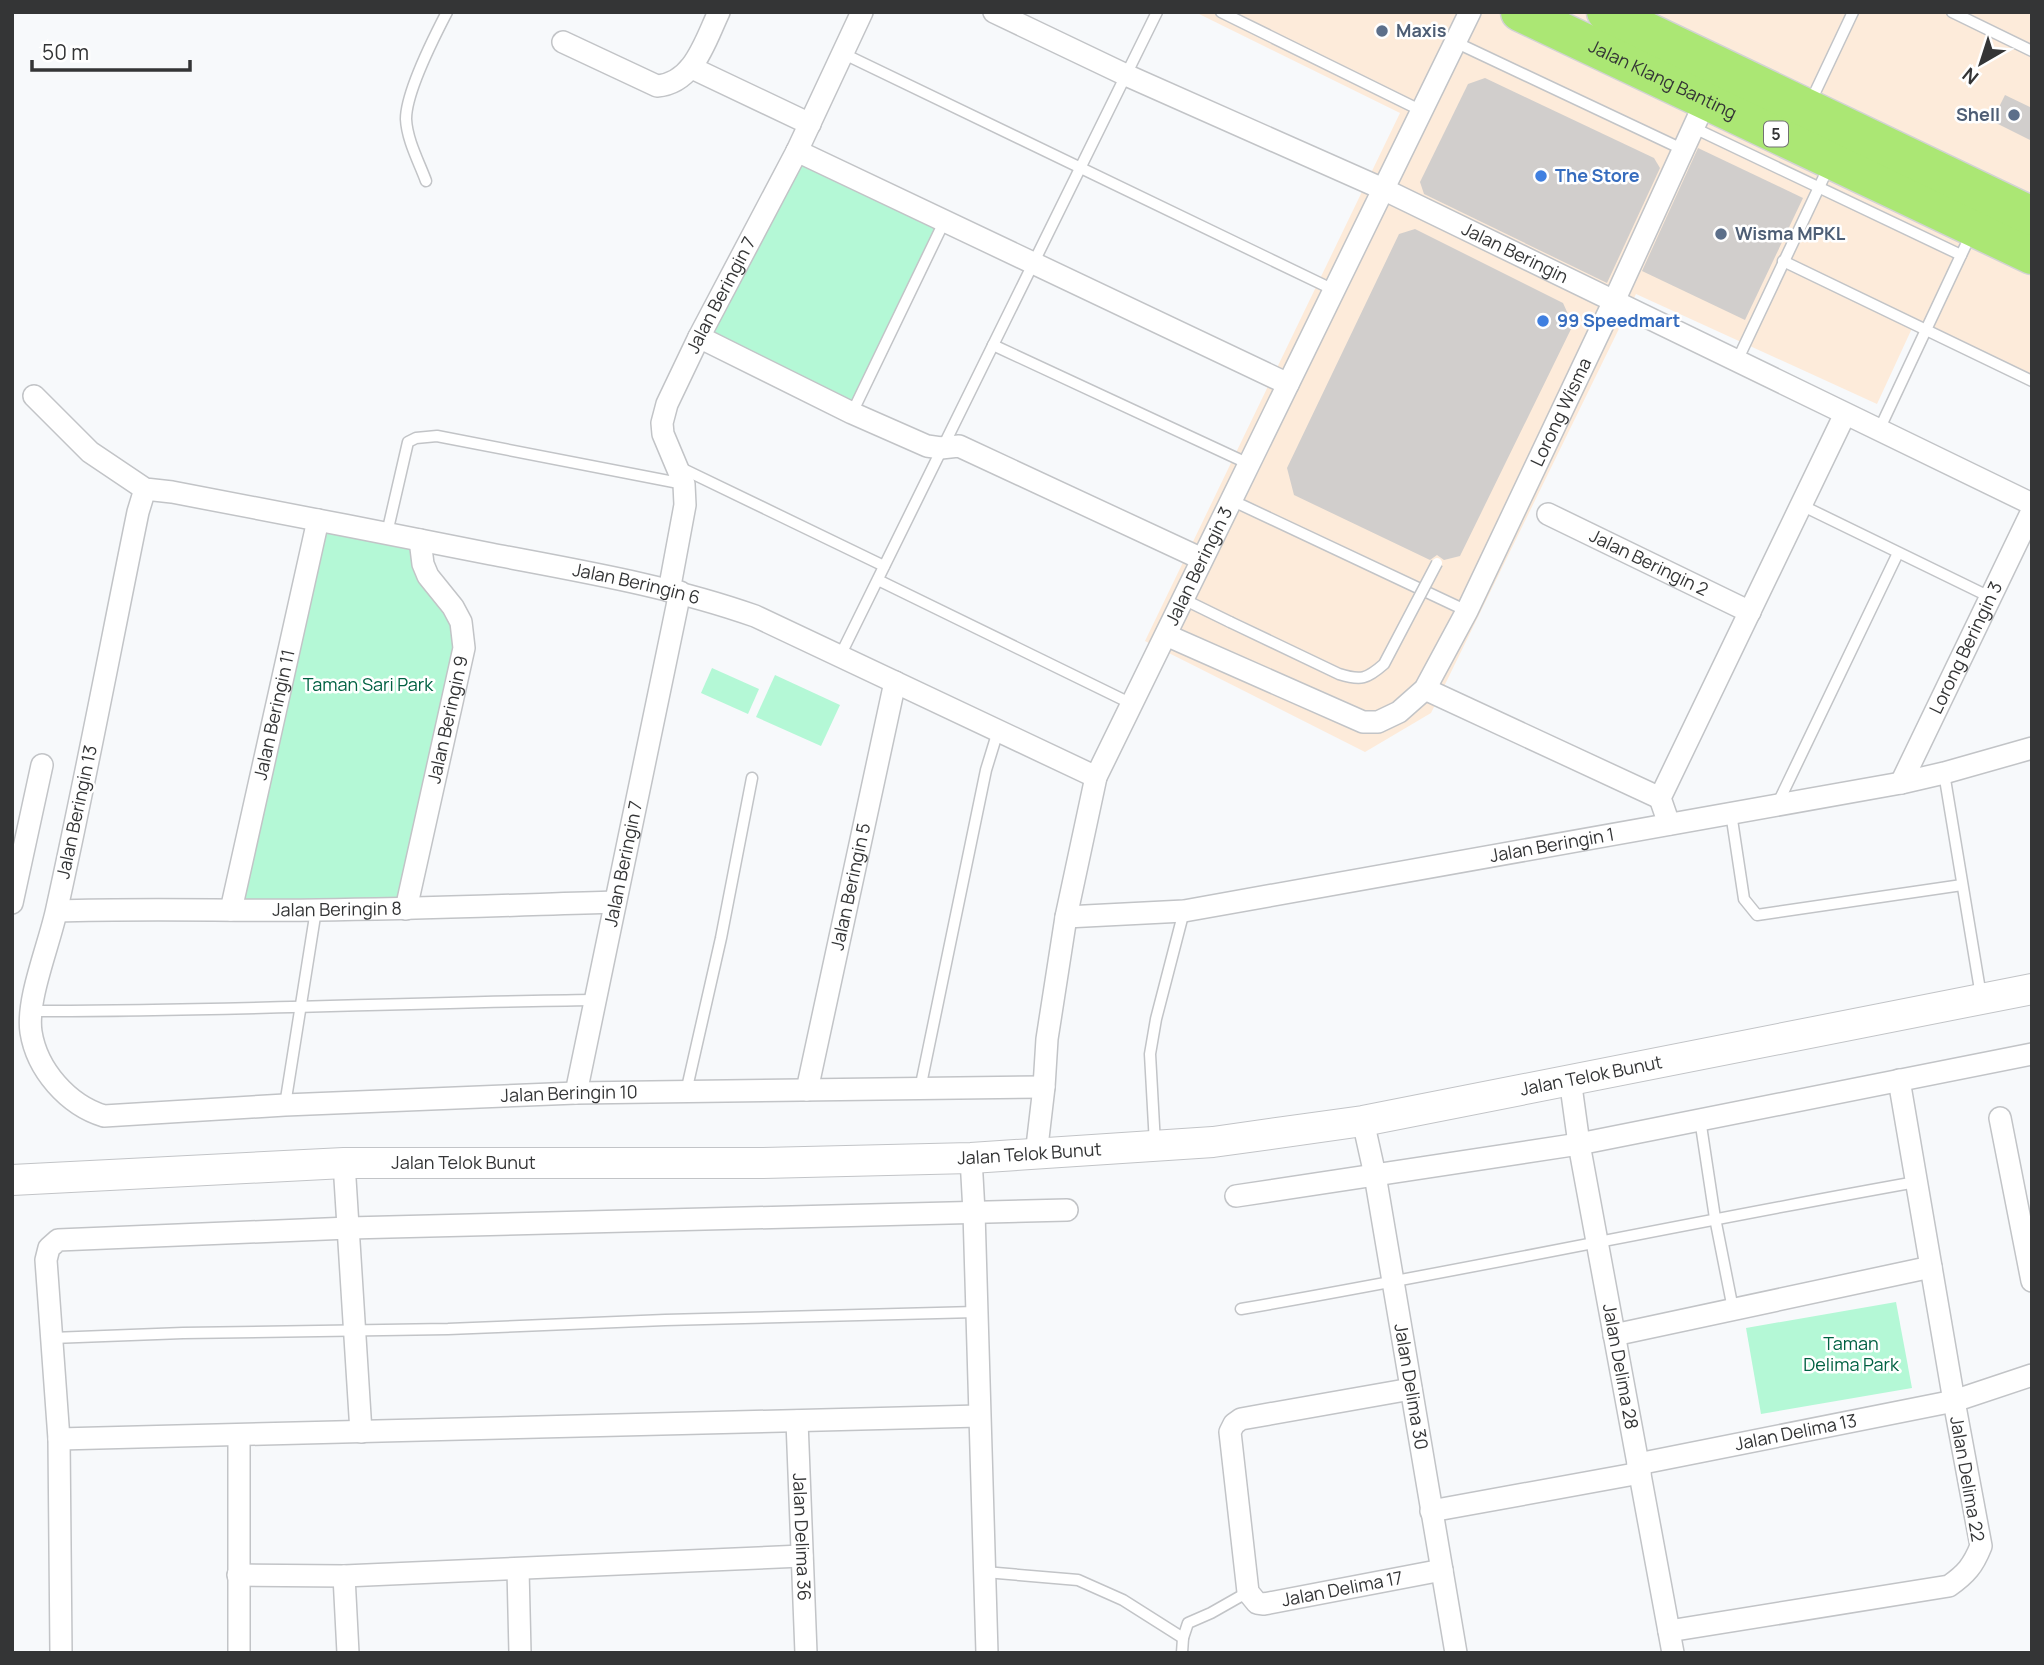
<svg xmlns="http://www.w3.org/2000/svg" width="2044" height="1665" viewBox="0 0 2044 1665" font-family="Manrope,sans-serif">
<rect width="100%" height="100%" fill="#f7f9fb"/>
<polygon fill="#fdebda" points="1195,12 2032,12 2032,381 1914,324 1877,404 1636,294 1431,713 1365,752 1145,641 1400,113"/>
<g fill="#b4f8d6">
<polygon points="797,151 944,222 852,413 699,337"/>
<polygon points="317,525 420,544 459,622 406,905 235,908"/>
<polygon points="712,668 759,689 748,714 701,693"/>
<polygon points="775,675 840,705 821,746 756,717"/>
<polygon points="1896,1302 1912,1388 1761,1414 1746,1328"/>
</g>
<g fill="#d1cecc">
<polygon points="1485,78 1654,158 1660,168 1607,283 1424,194 1420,182 1468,84"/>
<polygon points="2005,95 2032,108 2032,141 1992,121"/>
<polygon points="1698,148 1803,198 1745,320 1642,271"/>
<polygon points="1415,229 1563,303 1573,325 1460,556 1444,560 1437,555 1430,560 1294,495 1287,468 1399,234"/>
</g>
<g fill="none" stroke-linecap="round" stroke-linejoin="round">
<g stroke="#c2c4c7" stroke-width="13">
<g id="lane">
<polyline points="1221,12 1422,111"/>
<polyline points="1952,12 2032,51"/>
<polyline points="1455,42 1682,149"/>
<polyline points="842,53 1334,290"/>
<polyline points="1810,103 1853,12"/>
<polyline points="1692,127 1961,255"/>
<path d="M426 181C419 162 407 140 406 119 406 93 434 37 447 12"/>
<polyline points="1783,261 2032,381"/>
<polyline points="993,345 1249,464"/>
<polyline points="1737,361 1830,164"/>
<polyline points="852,413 944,222"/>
<polyline points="1879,430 1971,234"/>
<polyline points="679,467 884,566"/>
<polyline points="1231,500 1467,611"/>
<polyline points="1801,505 1990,597"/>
<polyline points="387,533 408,442 416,438 437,436 684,484"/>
<polyline points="878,580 1132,704"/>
<polyline points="1183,599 1230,622"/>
<polyline points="840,656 1157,12"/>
<polyline points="1944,773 1981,996"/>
<polyline points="1777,805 1898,553"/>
<polyline points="1731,813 1744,899 1757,915 1962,885"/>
<path d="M30 1011C218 1012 407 1002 595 1000"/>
<polyline points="920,1089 986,770 998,731"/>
<polyline points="686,1092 721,938 752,778"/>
<polyline points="285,1105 316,910"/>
<polyline points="1700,1119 1715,1218 1733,1309"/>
<polyline points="1155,1144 1150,1054 1156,1019 1184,911"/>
<path d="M1241 1309C1467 1270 1691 1222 1916 1182"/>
<polyline points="52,1338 183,1333 448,1329 665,1320 976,1312"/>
<polyline points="985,1572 1078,1580 1123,1600 1183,1638"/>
<polyline points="1182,1653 1183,1638 1188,1623 1211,1613 1248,1592"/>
</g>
</g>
<g stroke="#c2c4c7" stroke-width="24">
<g id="street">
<path id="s1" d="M994 12 1126 75 1383 189 2032 504"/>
<path d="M563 42 657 86C694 83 705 41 719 12"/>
<polyline points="692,68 810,124"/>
<polyline points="797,151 1288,384"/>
<polyline points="699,337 852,413 927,446 941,448 959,446 1202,559"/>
<path id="s2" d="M34 396 90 452 145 489 172 492C278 512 385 533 491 554 580 571 670 586 755 616L1096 777"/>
<path id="s3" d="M145 489 138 512C111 644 86 777 57 908 50 943 26 999 31 1032 37 1070 68 1105 104 1116L285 1105 576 1093 1044 1087"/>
<path id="s4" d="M1548 514 1750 612"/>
<path id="s5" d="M669 591 685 505 684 484 663 434 662 423 667 404 699 337 797 151 862 12"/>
<path id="s6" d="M1166 635 1363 722H1378L1399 712 1425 689 1467 611 1614 301 1706 100"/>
<polyline points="1425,689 1660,798"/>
<path id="s7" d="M1901 783 2032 511"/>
<polyline points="1669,824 1660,798 1845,414"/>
<polyline points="12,903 42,765"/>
<path id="s8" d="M406 909 464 648 461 622 453 607 428 576 423 564 420 540"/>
<path id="s9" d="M231 910 318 520"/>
<path id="s10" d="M57 911C144 908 231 911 318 910 417 909 516 905 615 902"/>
<path id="s11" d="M1066 917 1184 911 1901 783 1944 773 2032 748"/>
<path id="s12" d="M1570 1079 1579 1144 1673 1653"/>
<path id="s13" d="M807 1090 895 682"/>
<path id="s14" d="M576 1093 680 592"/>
<polyline points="2000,1118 2032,1281"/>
<path id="s15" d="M1363 1121 1375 1175 1456 1653"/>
<path id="s16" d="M1036 1155 1044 1087 1047 1039 1066 917 1096 777 1470 12"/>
<polyline points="971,1158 974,1212 987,1653"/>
<polyline points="344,1163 361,1432"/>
<polyline points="1236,1196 1579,1144 2032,1054"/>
<polyline points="1614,1335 1931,1267"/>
<path id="s17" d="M1411 1389 1241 1419 1234 1424 1230 1432 1248 1592 1257 1603 1264 1604 1442 1570"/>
<path id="s18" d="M797 1421 806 1653"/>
<polyline points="59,1439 979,1416"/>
<path id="s19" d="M1638 1464 1954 1401 2032 1375"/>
<polyline points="1431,1511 1640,1473"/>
<polyline points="518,1569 520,1653"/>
<polyline points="238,1575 344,1576 802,1556"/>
<polyline points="344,1576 348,1653"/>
<path d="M1669 1631 1949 1586C1966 1574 1973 1566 1981 1546L1954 1401 1899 1080"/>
<polyline points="61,1653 59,1439 46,1260 49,1248 58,1240 349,1228 1067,1210"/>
<polyline points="239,1653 239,1435"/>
</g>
</g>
<g stroke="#c2c4c7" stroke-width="32">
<g id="secondary">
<path id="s20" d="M12 1180 344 1163H763L971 1158 1213 1142 1363 1121 2032 989"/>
</g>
</g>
<g stroke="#d2d3d3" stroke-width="41">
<g id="highway">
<path id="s21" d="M1520 12 2032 255"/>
<polyline points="1606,12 2032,216"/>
</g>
</g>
<use href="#lane" stroke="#fff" stroke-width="10"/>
<use href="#street" stroke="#fff" stroke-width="21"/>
<use href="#secondary" stroke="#fff" stroke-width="30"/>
<use href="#highway" stroke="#abe774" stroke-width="38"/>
<g stroke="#c2c4c7" stroke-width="13" stroke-linecap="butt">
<path id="lane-bridge" d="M1230 622 1339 674C1361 681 1367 679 1384 664L1437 563"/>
</g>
<use href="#lane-bridge" stroke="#fff" stroke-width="10"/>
</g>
<g fill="#5c6f8a" stroke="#fff" stroke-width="2.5">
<circle cx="1382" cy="31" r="7"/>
<circle cx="2014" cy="115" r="7"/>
<circle cx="1721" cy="234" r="7"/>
</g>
<g fill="#3f7fe0" stroke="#fff" stroke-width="2.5">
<circle cx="1541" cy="176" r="7"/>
<circle cx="1543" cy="321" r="7"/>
</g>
<g text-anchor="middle" stroke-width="5" stroke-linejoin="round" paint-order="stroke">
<rect fill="#fff" stroke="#717272" stroke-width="2" x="1764" y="121.5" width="24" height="25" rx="5"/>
<g font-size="16" font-weight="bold" fill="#343536">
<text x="1776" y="140">5</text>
</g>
<g font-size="18" font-weight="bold" fill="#4e5e75" stroke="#fff" text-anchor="start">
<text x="1396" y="37">Maxis</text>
<text x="2000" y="121" text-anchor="end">Shell</text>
<text x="1735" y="240">Wisma MPKL</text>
</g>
<g font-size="18" fill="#343536" stroke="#fff">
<text dy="6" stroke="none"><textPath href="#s21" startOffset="158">Jalan Klang Banting</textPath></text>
<text dy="6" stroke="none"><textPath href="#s1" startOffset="574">Jalan Beringin</textPath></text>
<text dy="6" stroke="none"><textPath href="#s5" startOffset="315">Jalan Beringin 7</textPath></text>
<text dy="6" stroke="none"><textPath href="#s6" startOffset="597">Lorong Wisma</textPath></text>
<text dy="6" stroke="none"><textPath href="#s4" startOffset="112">Jalan Beringin 2</textPath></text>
<text dy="6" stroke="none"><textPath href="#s16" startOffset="618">Jalan Beringin 3</textPath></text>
<text dy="6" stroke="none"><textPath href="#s2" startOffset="646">Jalan Beringin 6</textPath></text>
<text dy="6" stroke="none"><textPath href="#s7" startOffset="150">Lorong Beringin 3</textPath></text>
<text dy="6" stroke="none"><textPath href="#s9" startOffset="200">Jalan Beringin 11</textPath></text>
<text dy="6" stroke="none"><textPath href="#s8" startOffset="194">Jalan Beringin 9</textPath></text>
<text transform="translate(77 812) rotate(-78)" y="6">Jalan Beringin 13</text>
<text dy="6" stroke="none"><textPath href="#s11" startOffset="492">Jalan Beringin 1</textPath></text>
<text dy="6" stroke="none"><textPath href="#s14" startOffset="234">Jalan Beringin 7</textPath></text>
<text dy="6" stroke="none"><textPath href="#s13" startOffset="208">Jalan Beringin 5</textPath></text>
<text dy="6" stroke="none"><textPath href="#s10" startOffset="280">Jalan Beringin 8</textPath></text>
<text dy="6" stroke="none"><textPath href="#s20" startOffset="1586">Jalan Telok Bunut</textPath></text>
<text dy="6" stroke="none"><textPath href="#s3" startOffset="1138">Jalan Beringin 10</textPath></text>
<text dy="6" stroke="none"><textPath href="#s20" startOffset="1018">Jalan Telok Bunut</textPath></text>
<text dy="6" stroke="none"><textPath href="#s20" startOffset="452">Jalan Telok Bunut</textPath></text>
<text dy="6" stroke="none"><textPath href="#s12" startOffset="292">Jalan Delima 28</textPath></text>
<text dy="6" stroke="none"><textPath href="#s15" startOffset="270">Jalan Delima 30</textPath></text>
<text dy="6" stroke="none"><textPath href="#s19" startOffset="161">Jalan Delima 13</textPath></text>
<text transform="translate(1967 1479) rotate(80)" y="6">Jalan Delima 22</text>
<text dy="6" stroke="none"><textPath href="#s18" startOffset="116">Jalan Delima 36</textPath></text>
<text dy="6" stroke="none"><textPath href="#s17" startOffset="452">Jalan Delima 17</textPath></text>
</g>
<g font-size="18" font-weight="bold" fill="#366cbe" stroke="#fff" text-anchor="start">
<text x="1555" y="182">The Store</text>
<text x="1557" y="327">99 Speedmart</text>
</g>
<g font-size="18" fill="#006142" stroke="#fff">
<text x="368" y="691">Taman Sari Park</text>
<text x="1851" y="1350">Taman<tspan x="1851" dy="21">Delima Park</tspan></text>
</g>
</g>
<rect width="2044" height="1665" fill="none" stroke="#343536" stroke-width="28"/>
<g transform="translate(1981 63) rotate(219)" stroke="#ffffff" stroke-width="5" paint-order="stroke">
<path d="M0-5L12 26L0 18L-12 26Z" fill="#343536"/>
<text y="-10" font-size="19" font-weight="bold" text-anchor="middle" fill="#343536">N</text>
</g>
<path d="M32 60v10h158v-10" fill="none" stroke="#343536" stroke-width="3.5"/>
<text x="42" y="60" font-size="21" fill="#343536" stroke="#ffffff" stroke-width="5" paint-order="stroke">50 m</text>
</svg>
